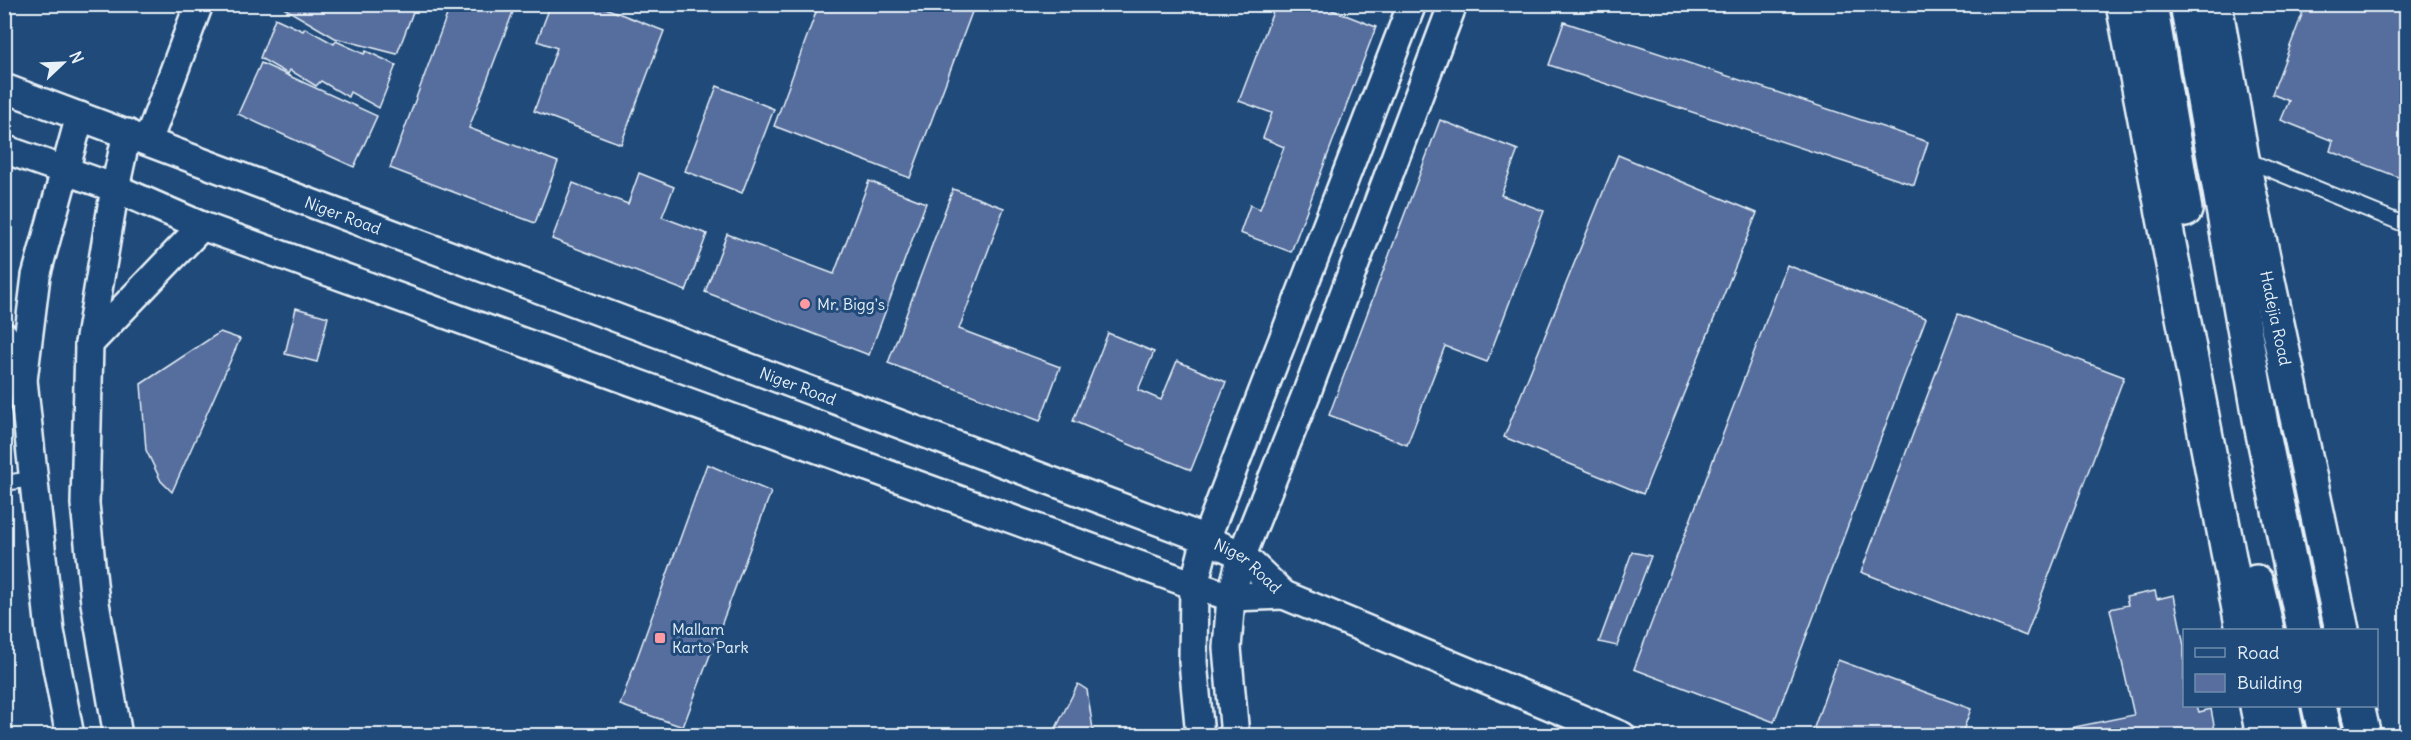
<svg xmlns="http://www.w3.org/2000/svg" width="2411" height="740" viewBox="0 0 2411 740" font-family="Delius,sans-serif">
<rect width="100%" height="100%" fill="#1f4a7a"/>
<filter id="ink" filterUnits="userSpaceOnUse"><feTurbulence type="fractalNoise" baseFrequency=".0167" numOctaves="2"/><feDisplacementMap in="SourceGraphic" scale="12" xChannelSelector="R" yChannelSelector="G"/><feConvolveMatrix kernelMatrix="1 2 1 2 8 2 1 2 1" color-interpolation-filters="sRGB"/></filter>
<g filter="url(#ink)">
<g fill="#576e9e" stroke="#e8f1f8" stroke-width="1.5">
<polygon points="277,4 416,4 397,54 335,38"/>
<polygon points="451,4 516,4 469,128 558,162 535,223 390,168"/>
<polygon points="551,4 595,4 664,31 621,144 534,111 557,48 537,41"/>
<polygon points="819,4 975,4 910,178 774,126"/>
<polygon points="1276,4 1317,4 1376,27 1291,252 1240,233 1250,205 1260,209 1284,147 1263,138 1272,113 1239,101"/>
<polygon points="2306,4 2406,4 2406,180 2330,151 2333,141 2281,120 2289,101 2272,94"/>
<polygon points="275,18 303,31 305,28 334,44 336,41 364,54 366,51 396,65 379,108 350,92 348,97 321,81 316,86 290,70 288,74 260,58"/>
<polygon points="1564,22 1928,142 1914,185 1549,65"/>
<polygon points="261,63 377,116 354,167 238,114"/>
<polygon points="717,86 774,109 742,193 685,171"/>
<polygon points="1440,120 1518,150 1501,195 1544,211 1487,362 1445,346 1407,445 1329,415"/>
<polygon points="1618,155 1757,213 1643,494 1504,437"/>
<polygon points="639,173 674,187 662,217 707,234 686,291 552,239 573,183 628,204"/>
<polygon points="869,181 926,203 869,355 705,292 727,234 834,274"/>
<polygon points="953,189 1004,208 959,329 1060,367 1040,421 888,363"/>
<polygon points="1787,265 1926,318 1774,722 1634,669"/>
<polygon points="296,308 328,317 317,362 285,354"/>
<polygon points="1958,314 2124,377 2026,636 1861,572"/>
<polygon points="220,332 240,339 172,492 161,481 146,450 141,384"/>
<polygon points="1108,333 1154,352 1138,390 1161,400 1177,361 1226,382 1191,470 1073,421"/>
<polygon points="707,464 771,492 683,727 620,705"/>
<polygon points="1632,552 1651,556 1617,646 1599,642"/>
<polygon points="2155,591 2157,599 2174,595 2184,646 2184,706 2197,706 2199,712 2211,709 2216,736 2061,736 2060,730 2134,715 2110,609 2128,605 2126,597"/>
<polygon points="1838,660 1971,709 1961,736 1811,736"/>
<polygon points="1078,684 1087,690 1094,736 1052,736"/>
</g>
<g fill="none" stroke-linecap="round" stroke-linejoin="round">
<g stroke="#e8f1f8" stroke-width="18">
<g id="lane">
<polyline points="2244,159 2406,225"/>
<polyline points="4,483 33,479"/>
</g>
</g>
<g stroke="#e8f1f8" stroke-width="32">
<g id="street">
<path id="s1" d="M4 88 1206 539 1242 555 1284 595 1622 736"/>
<polyline points="148,141 199,4"/>
<polyline points="4,149 115,188 202,226 1194,585 1231,597 1284,595"/>
<polyline points="4,336 23,380"/>
<polyline points="89,344 202,226"/>
<polyline points="70,736 50,631 23,380 36,276 80,116"/>
<polyline points="118,736 95,603 85,504 89,344 115,188 127,133"/>
<polyline points="1200,736 1193,662 1194,585 1206,539 1412,4"/>
<polyline points="1235,736 1227,648 1231,597 1242,555 1307,392 1453,4"/>
</g>
</g>
<g stroke="#e8f1f8" stroke-width="38">
<g id="primary">
<polyline points="2123,4 2243,630"/>
<polyline points="2150,4 2185,210"/>
<polyline points="2187,4 2261,424 2304,630"/>
<path id="s2" d="M2215 4 2242 158 2342 630"/>
<polyline points="2256,582 2267,630"/>
<polyline points="2257,706 2263,736"/>
<polyline points="2282,706 2288,736"/>
<polyline points="2319,706 2326,736"/>
<polyline points="2357,706 2364,736"/>
</g>
</g>
<use href="#lane" stroke="#1f4a7a" stroke-width="14"/>
<use href="#street" stroke="#1f4a7a" stroke-width="27"/>
<use href="#primary" stroke="#1f4a7a" stroke-width="33"/>
</g>
</g>
<g fill="#ff9aa2" stroke="#1f4a7a" stroke-width="2">
<circle cx="805" cy="304" r="6"/>
<rect x="654" y="632" width="12" height="12" rx="3"/>
</g>
<g text-anchor="middle" stroke-width="6" stroke-linejoin="round" paint-order="stroke">
<g font-size="16" fill="#e8f1f8" stroke="#1f4a7a">
<text dy="6" stroke="none"><textPath href="#s1" startOffset="362">Niger Road</textPath></text>
<text dy="6" stroke="none"><textPath href="#s2" startOffset="320">Hadejia Road</textPath></text>
<text dy="6" stroke="none"><textPath href="#s1" startOffset="848">Niger Road</textPath></text>
<text dy="6" stroke="none"><textPath href="#s1" startOffset="1334">Niger Road</textPath></text>
</g>
<g font-size="16" fill="#e8f1f8" stroke="#1f4a7a" text-anchor="start">
<text x="817" y="310">Mr. Bigg's</text>
<text x="672" y="635">Mallam<tspan x="672" dy="18">Karto Park</tspan></text>
</g>
</g>
<rect width="2411" height="740" fill="none" stroke="#1f4a7a" stroke-width="24"/>
<rect x="12" y="12" width="2387" height="716" fill="none" stroke="#e8f1f8" stroke-width="2" filter="url(#ink)"/>
<rect x="2183" y="629" width="195" height="78" fill="#1f4a7a" stroke="#6f8dac" stroke-width="1.5"/>
<rect x="2195" y="648" width="30" height="9" fill="#1f4a7a" stroke="#6f8dac" stroke-width="1.5"/>
<text x="2237" y="659" font-size="18" fill="#e8f1f8">Road</text>
<rect x="2195" y="674" width="30" height="18" fill="#576e9e" stroke="#6f8dac" stroke-width="1.5"/>
<text x="2237" y="689" font-size="18" fill="#e8f1f8">Building</text>
<g transform="translate(63 63) rotate(67)" stroke="#1f4a7a" stroke-width="4.5" paint-order="stroke">
<path d="M0-4.5L10 22L0 15L-10 22Z" fill="#e8f1f8"/>
<text y="-9" font-size="16" font-weight="bold" text-anchor="middle" fill="#e8f1f8">N</text>
</g>
</svg>
